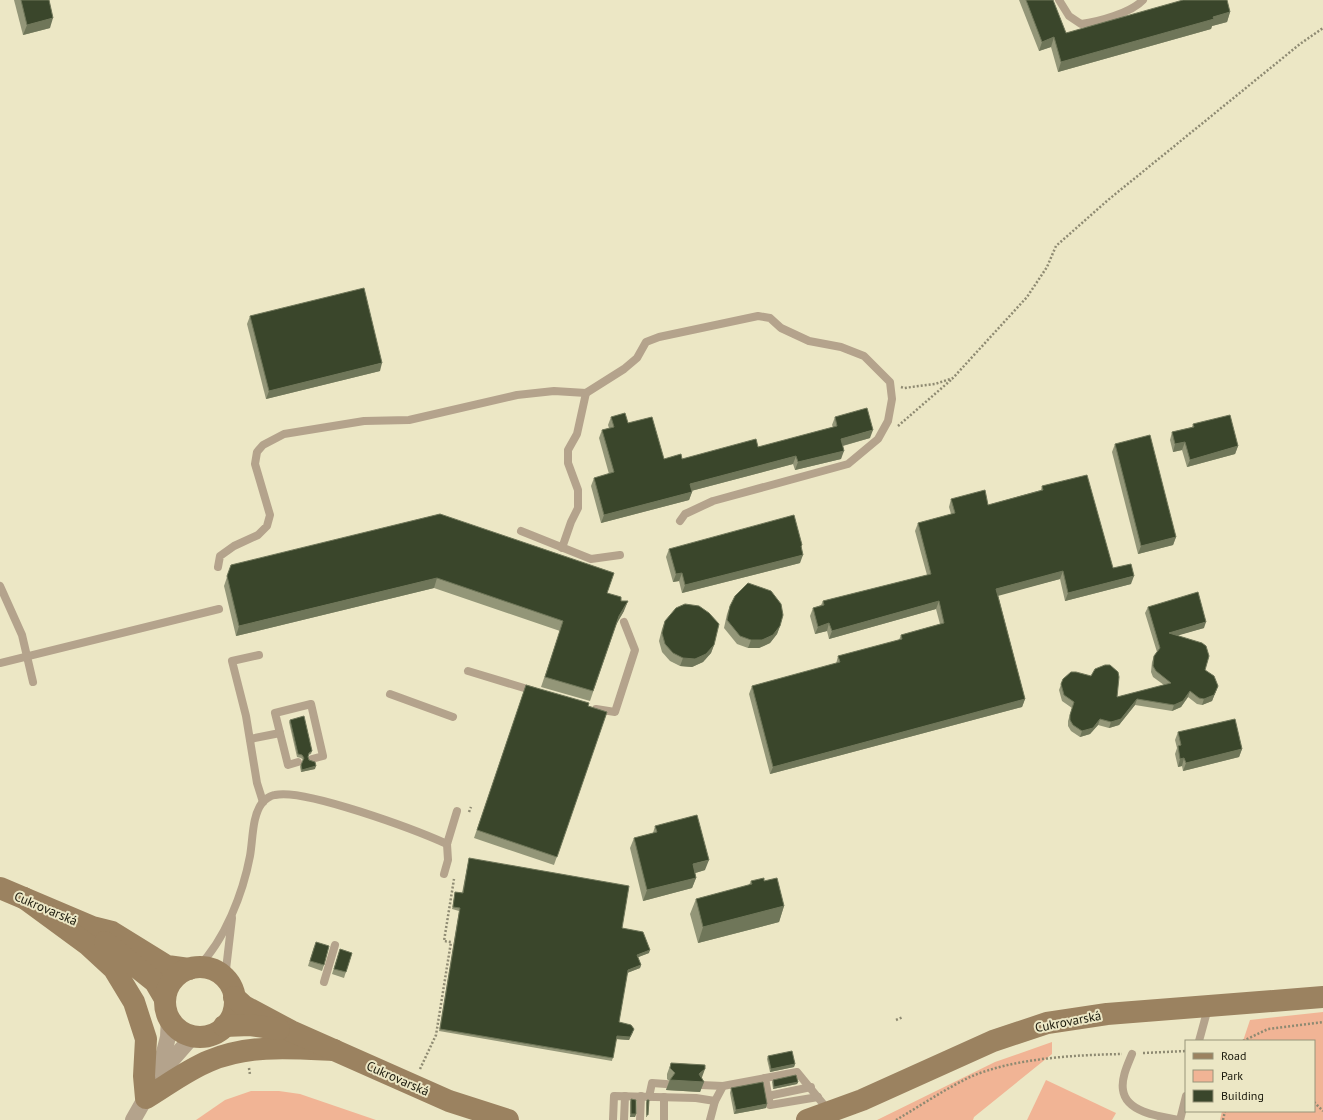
<svg xmlns="http://www.w3.org/2000/svg" width="1323" height="1120" viewBox="0 0 1323 1120" font-family="'PT Sans',sans-serif">
<rect width="100%" height="100%" fill="#ece7c5"/>
<g fill="#f1b495">
<polygon points="1323,1012 1323,1120 1220,1120 1222,1111 1314,1111 1314,1041 1243,1041 1250,1020"/>
<polygon points="1052,1042 1052,1054 974,1117 973,1120 877,1120 995,1062"/>
<polygon points="1046,1080 1116,1113 1112,1120 1027,1120"/>
<polygon points="251,1091 279,1091 300,1094 376,1120 196,1120 225,1100"/>
</g>
<g fill="none" stroke-linecap="round" stroke-linejoin="round">
<g stroke="#8e8a72" stroke-width="2.5" stroke-dasharray="2 2" stroke-linecap="butt">
<polyline points="901,387 904,388 935,384 953,378 1027,297 1047,267 1056,246 1108,200 1300,44 1323,28"/>
<polyline points="898,426 951,380"/>
<polyline points="469,812 471,807"/>
<polyline points="896,1020 903,1017"/>
<polyline points="1243,1041 1268,1029 1323,1022"/>
<polyline points="1143,1053 1186,1051"/>
<polyline points="249,1068 250,1075"/>
<polyline points="420,1069 436,1035 451,942 444,941 454,879"/>
<polyline points="1314,1102 1323,1111"/>
<path d="M896 1120C920 1106 945 1089 970 1077 1014 1058 1075 1055 1122 1054"/>
<polyline points="1223,1120 1225,1111"/>
</g>
<g stroke="#b4a38c" stroke-width="8">
<path d="M1059 0 1069 16 1081 24C1098 22 1131 13 1143 0"/>
<polyline points="521,531 591,559 620,555"/>
<polyline points="562,548 571,522 578,508 578,490 568,463 568,450 577,434 586,393"/>
<polyline points="218,567 220,556 234,546 258,535 267,526 270,515 255,464 257,452 263,445 284,434 364,421 409,420 517,395 554,391 586,393 624,369 637,358 646,342 659,337 758,316 770,318 781,328 809,341 841,347 864,356 890,382 892,399 888,421 878,439 848,464 713,501 685,514 680,521"/>
<polyline points="0,586 22,635 33,682"/>
<polyline points="259,655 232,661 246,716 257,783 263,802"/>
<polyline points="0,663 219,609"/>
<polyline points="468,671 534,691"/>
<polyline points="390,694 453,717"/>
<polyline points="596,709 615,712 635,650 624,622"/>
<polyline points="250,739 280,733"/>
<polyline points="298,762 288,765 275,713 311,704 323,756 312,759"/>
<polyline points="444,874 448,860 447,844 457,811"/>
<path d="M198 967C225 940 243 893 250 856 253 839 252 816 262 803 264 800 271 795 275 795 304 788 416 830 447 844"/>
<polyline points="225,978 232,918"/>
<polyline points="324,982 335,945"/>
<polyline points="1199,1041 1208,1008"/>
<path d="M1132 1054C1128 1064 1121 1078 1123 1090 1126 1113 1162 1117 1180 1120"/>
<polyline points="765,1078 770,1105 818,1097"/>
<polyline points="701,1085 723,1086"/>
<polyline points="768,1096 811,1087"/>
<polyline points="649,1097 652,1083 666,1084"/>
<polyline points="664,1097 664,1120"/>
<polyline points="613,1120 614,1096 696,1098 715,1101"/>
<polyline points="624,1120 625,1096"/>
<polyline points="640,1120 641,1096"/>
<polyline points="710,1120 715,1101 723,1086 797,1072 829,1111"/>
<polyline points="1180,1120 1186,1096"/>
</g>
<g stroke="#b4a38c" stroke-width="16">
<polyline points="159,1072 168,1037 169,1018"/>
<polyline points="133,1120 158,1076 193,1036"/>
</g>
<g stroke="#9b8260" stroke-width="22">
<polyline points="0,888 92,927 112,932 167,966 189,969"/>
<path d="M24 898 88 945 114 969 134 1002 146 1039 144 1076 146 1098C166 1086 187 1070 209 1061 249 1044 292 1048 334 1050"/>
<polyline points="105,942 155,982 165,999"/>
<circle cx="200" cy="1002" r="35"/>
<polyline points="234,997 244,1006 291,1031 449,1101 508,1120"/>
<polyline points="224,1026 250,1025 279,1029"/>
<polyline points="807,1120 862,1100 993,1041 1047,1023 1107,1014 1323,997"/>
</g>
</g>
<g fill="#939678">
<polygon points="14,0 49,0 50,28 23,35"/>
<polygon points="1019,0 1053,0 1066,33 1230,12 1227,22 1212,26 1211,29 1058,72 1051,47 1039,51"/>
<polygon points="250,316 380,371 266,399 247,324"/>
<polygon points="611,417 628,423 664,459 682,459 758,447 833,427 832,425 835,417 870,438 843,446 841,459 795,470 793,464 691,491 692,492 689,500 601,523 591,486 594,478 609,474 599,438 602,430 609,428 608,425"/>
<polygon points="1193,424 1238,446 1235,454 1187,467 1182,450 1173,452 1170,440 1172,432 1192,427"/>
<polygon points="1115,444 1176,537 1173,545 1138,554 1112,452"/>
<polygon points="1042,486 1113,568 1131,584 1065,601 1060,579 998,595 1025,699 1022,707 770,774 749,694 752,686 836,664 838,656 899,640 901,635 940,624 936,609 829,639 827,631 815,634 810,616 813,608 821,605 823,601 927,575 915,531 918,523 951,514 949,507 951,499 988,505 1041,490"/>
<polygon points="440,514 607,593 621,601 624,611 616,625 590,701 541,687 560,631 434,588 236,636 224,586 231,565"/>
<polygon points="802,545 801,548 800,563 682,593 679,581 673,582 666,557 669,549"/>
<polygon points="730,606 780,626 777,634 770,643 759,648 748,648 737,644 724,628 727,614"/>
<polygon points="1148,607 1204,628 1178,635 1218,686 1212,701 1202,705 1197,704 1188,697 1181,707 1172,711 1135,705 1119,725 1109,728 1098,725 1090,734 1080,737 1071,731 1068,726 1068,721 1072,708 1062,701 1059,690 1063,679 1117,697 1164,685 1153,677 1151,672 1152,662 1154,656 1157,652 1145,613"/>
<polygon points="665,621 714,645 711,653 703,662 692,667 680,666 670,661 662,652 659,641 662,629"/>
<polygon points="526,685 607,712 554,865 474,838"/>
<polygon points="290,720 312,751 311,754 308,755 308,757 315,769 301,772 300,767 303,760 301,758 297,757 289,722"/>
<polygon points="1178,732 1242,749 1239,757 1183,771 1182,766 1178,767 1175,754 1177,748 1175,740"/>
<polygon points="655,826 705,870 695,873 696,878 692,888 643,901 630,848 634,838 653,833"/>
<polygon points="469,858 622,928 649,953 638,957 641,965 640,968 627,973 619,1022 633,1032 629,1040 616,1039 612,1061 439,1031 459,911 452,909 455,892 462,893"/>
<polygon points="751,881 764,881 784,906 779,922 698,943 690,914 696,899 749,885"/>
<polygon points="314,947 324,965 322,971 308,966"/>
<polygon points="340,949 352,953 344,978 332,974"/>
<polygon points="768,1056 795,1064 794,1067 770,1072 767,1059"/>
<polygon points="671,1063 702,1078 704,1082 700,1092 666,1090 669,1081 667,1079 667,1074"/>
<polygon points="773,1080 798,1082 797,1084 773,1089 772,1082"/>
<polygon points="731,1088 767,1104 766,1108 734,1114 730,1093"/>
<polygon points="631,1099 636,1114 635,1117 630,1117 630,1102"/>
<polygon points="647,1100 647,1117 646,1117 646,1103"/>
</g>
<g fill="#6f7659">
<polygon points="1230,12 1227,22 1212,26 1211,29 1058,72 1061,62"/>
<polygon points="53,18 50,28 23,35 27,25"/>
<polygon points="1054,37 1051,47 1039,51 1042,42"/>
<polygon points="382,363 380,371 266,399 269,391"/>
<polygon points="873,430 870,438 838,447 841,439"/>
<polygon points="1185,442 1182,450 1173,452 1175,444"/>
<polygon points="1238,446 1235,454 1187,467 1190,460"/>
<polygon points="844,451 841,459 795,470 798,462"/>
<polygon points="796,456 793,464 687,492 690,484"/>
<polygon points="692,492 689,500 601,523 604,515"/>
<polygon points="1176,537 1173,545 1138,554 1141,546"/>
<polygon points="803,555 800,563 682,593 685,585"/>
<polygon points="1063,571 1060,579 994,597 996,589"/>
<polygon points="682,573 679,581 673,582 676,574"/>
<polygon points="1134,576 1131,584 1065,601 1068,593"/>
<polygon points="437,578 434,588 236,636 239,626"/>
<polygon points="628,601 624,611 615,626 619,616"/>
<polygon points="939,601 936,609 829,639 832,631"/>
<polygon points="1206,622 1204,628 1166,639 1169,633"/>
<polygon points="829,623 827,631 815,634 818,627"/>
<polygon points="780,626 777,634 770,643 759,648 748,648 751,640"/>
<polygon points="714,645 711,653 703,662 692,667 680,666 683,658"/>
<polygon points="1218,686 1212,701 1202,705 1204,699"/>
<polygon points="1190,691 1188,697 1181,707 1172,711 1174,705"/>
<polygon points="1025,699 1022,707 770,774 773,767"/>
<polygon points="1137,699 1135,705 1119,725 1109,728 1111,722"/>
<polygon points="1100,719 1098,725 1090,734 1080,737 1082,731"/>
<polygon points="1242,749 1239,757 1183,771 1186,763"/>
<polygon points="1184,758 1182,766 1178,767 1180,759"/>
<polygon points="316,766 315,769 301,772 302,770"/>
<polygon points="709,860 705,870 689,875 693,864"/>
<polygon points="696,878 692,888 643,901 647,890"/>
<polygon points="784,906 779,922 698,943 703,927"/>
<polygon points="650,950 649,953 636,958 637,955"/>
<polygon points="641,965 640,968 627,973 628,970"/>
<polygon points="634,1029 629,1040 616,1039 617,1036"/>
<polygon points="795,1064 794,1067 770,1072 771,1069"/>
<polygon points="705,1069 701,1080 704,1082 700,1092 666,1090 670,1080 699,1074"/>
<polygon points="798,1082 797,1084 773,1089 774,1087"/>
<polygon points="767,1104 766,1108 734,1114 736,1110"/>
<polygon points="631,1114 636,1114 635,1117 630,1117"/>
</g>
<g fill="#3a462b" stroke="#6f7659">
<polygon points="21,0 49,0 53,18 27,25"/>
<polygon points="1026,0 1053,0 1066,33 1183,0 1227,0 1230,12 1213,17 1214,19 1061,62 1054,37 1042,42"/>
<polygon points="364,288 382,363 269,391 250,316"/>
<polygon points="867,408 873,430 841,439 844,451 798,462 796,456 690,484 692,492 604,515 594,478 614,472 602,430 614,427 611,417 625,413 628,423 652,417 664,459 681,454 682,459 756,439 758,447 837,426 835,417"/>
<polygon points="1230,415 1238,446 1190,460 1185,442 1175,444 1172,432 1194,427 1193,424"/>
<polygon points="1150,435 1176,537 1141,546 1115,444"/>
<polygon points="1087,475 1113,568 1131,564 1134,576 1068,593 1063,571 996,589 1025,699 773,767 752,686 840,662 838,656 902,639 901,635 944,623 939,601 832,631 829,623 818,627 813,608 824,605 823,601 931,574 918,523 955,513 951,499 985,490 988,505 1043,490 1042,486"/>
<polygon points="440,514 614,573 607,593 621,597 621,601 628,601 619,616 593,691 545,677 563,621 437,578 239,626 227,576 231,565"/>
<polygon points="794,515 802,545 801,546 803,555 685,585 682,573 676,574 669,549"/>
<polygon points="748,583 771,591 781,604 783,615 780,626 773,635 762,640 751,640 740,636 727,620 730,606 735,596"/>
<polygon points="1198,592 1206,622 1169,633 1202,643 1206,646 1209,656 1205,670 1214,676 1218,686 1214,695 1204,699 1199,698 1190,691 1183,701 1174,705 1137,699 1121,719 1111,722 1100,719 1093,728 1082,731 1073,725 1070,720 1070,715 1074,702 1064,695 1061,684 1063,679 1071,672 1076,672 1091,676 1095,669 1105,665 1110,665 1118,672 1119,677 1117,697 1171,683 1156,671 1153,666 1154,656 1160,648 1148,607"/>
<polygon points="685,604 699,606 709,613 719,624 714,645 706,654 695,659 683,658 673,653 665,644 662,633 665,621 676,608"/>
<polygon points="526,685 589,703 588,706 607,712 557,857 477,830"/>
<polygon points="304,716 312,751 309,753 308,757 309,760 315,762 316,766 302,770 301,765 304,758 302,755 298,754 290,720"/>
<polygon points="1235,719 1242,749 1186,763 1184,758 1180,759 1178,746 1181,745 1178,732"/>
<polygon points="697,815 709,860 693,864 696,878 647,890 634,838 657,832 655,826"/>
<polygon points="469,858 629,886 622,928 643,932 650,950 637,955 641,965 628,970 619,1022 631,1025 634,1029 630,1037 617,1036 613,1058 440,1029 460,908 453,907 455,892 463,893"/>
<polygon points="764,878 764,881 777,878 784,906 703,927 696,899 752,884 751,881"/>
<polygon points="316,942 329,946 324,965 310,961"/>
<polygon points="340,949 352,953 346,972 334,969"/>
<polygon points="792,1051 795,1064 771,1069 768,1056"/>
<polygon points="671,1063 705,1065 705,1069 699,1074 704,1082 670,1080 675,1073 670,1068"/>
<polygon points="796,1075 798,1082 774,1087 773,1080"/>
<polygon points="763,1082 767,1104 736,1110 731,1088"/>
<polygon points="631,1099 636,1100 636,1114 631,1114"/>
<polygon points="647,1100 649,1100 648,1115 647,1115"/>
</g>
<g text-anchor="middle" stroke-width="4" stroke-linejoin="round" paint-order="stroke">
<g font-size="13" fill="#1a190c" stroke="#ece7c5">
<text transform="translate(46 908) rotate(23)" y="5">Cukrovarská</text>
<text transform="translate(1068 1021) rotate(-11)" y="5">Cukrovarská</text>
<text transform="translate(398 1078) rotate(24)" y="5">Cukrovarská</text>
</g>
</g>
<rect x="1185" y="1040" width="130" height="72" fill="#ece7c5" stroke="#98957b"/>
<rect x="1193" y="1053" width="20" height="6" fill="#9b8260" stroke="#98957b"/>
<text x="1221" y="1060" font-size="12" fill="#1a190c">Road</text>
<rect x="1193" y="1070" width="20" height="12" fill="#f1b495" stroke="#98957b"/>
<text x="1221" y="1080" font-size="12" fill="#1a190c">Park</text>
<rect x="1193" y="1090" width="20" height="12" fill="#3a462b" stroke="#98957b"/>
<text x="1221" y="1100" font-size="12" fill="#1a190c">Building</text>
</svg>
